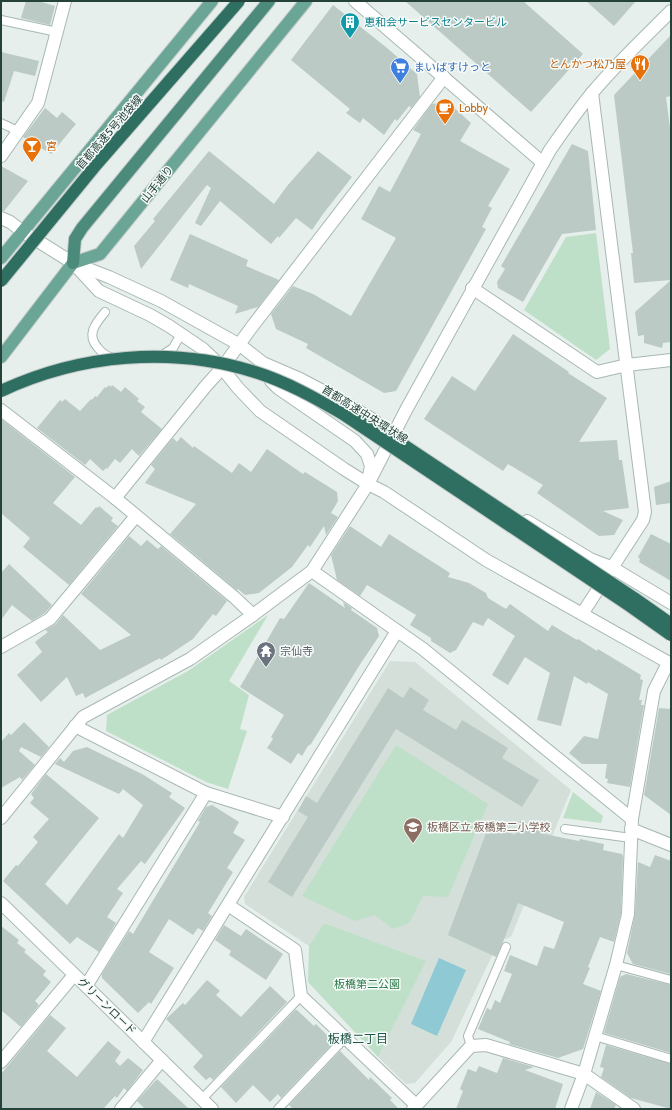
<svg xmlns="http://www.w3.org/2000/svg" width="672" height="1110" viewBox="0 0 672 1110" font-family="Cabin,'Noto Sans JP',sans-serif">
<rect width="100%" height="100%" fill="#e6efeb"/>
<polygon fill="#d4dfda" points="390,661 415,662 571,790 511,937 499,941 451,1042 415,1083 406,1084 378,1057 425,961 324,923 309,946 245,904 244,897"/>
<g fill="#bfe0c8">
<polygon points="596,233 610,349 596,360 524,310 566,237"/>
<polygon points="268,615 229,681 249,695 240,729 247,731 228,789 206,782 106,731 107,715 188,671"/>
<polygon points="396,745 488,804 448,897 423,896 409,923 393,929 375,915 355,921 302,896"/>
<polygon points="573,792 603,816 601,823 563,818"/>
<polygon points="324,923 426,961 378,1057 308,982 309,946"/>
</g>
<polygon fill="#8ec9d4" points="439,958 466,970 437,1036 411,1024"/>
<g fill="#bbcac4">
<polygon points="26,1 38,1 55,6 50,25 21,18"/>
<polygon points="405,1 523,1 583,54 531,112"/>
<polygon points="586,1 636,1 614,26"/>
<polygon points="333,5 387,48 417,74 420,97 411,108 409,106 397,121 395,119 384,135 363,118 360,123 346,113 350,109 291,60"/>
<polygon points="671,35 671,96 666,97 671,136 671,280 634,283 631,253 633,253 614,95"/>
<polygon points="1,52 39,61 35,76 14,71 4,102 1,101"/>
<polygon points="448,102 471,123 460,141 510,169 488,206 492,208 482,227 486,229 396,391 384,393 306,348 308,344 276,329 271,314 293,286 313,294 351,316 396,238 361,219 379,186 390,192 421,134 413,130 432,104"/>
<polygon points="45,108 57,118 62,112 76,124 51,154 23,137"/>
<polygon points="572,144 588,151 596,230 562,234 523,302 498,288 497,282 505,269 501,266"/>
<polygon points="209,151 274,204 287,186 318,151 352,177 323,214 312,230 296,218 279,238 278,236 271,244 220,201 201,226 195,223 211,188 207,185 141,269 134,246 155,221 153,219"/>
<polygon points="1,166 28,181 4,211 1,211"/>
<polygon points="190,234 248,260 246,266 279,280 258,307 235,314 238,306 189,284 188,288 170,280"/>
<polygon points="671,280 671,342 663,343 662,348 644,343 644,335 638,336 635,312"/>
<polygon points="513,334 569,372 568,373 607,398 579,442 617,440 619,460 622,460 629,508 603,511 623,520 614,535 599,536 537,493 543,485 508,464 503,471 424,419 452,376 475,391"/>
<polygon points="109,385 111,387 112,385 121,392 125,387 139,399 137,401 145,407 141,412 162,429 139,456 132,449 120,463 115,459 107,469 106,468 103,471 90,459 85,465 37,428 60,400 62,402 65,399 80,411 91,399 92,400 95,396 97,397 105,387 106,388"/>
<polygon points="1,419 75,477 53,503 81,525 96,507 98,508 99,506 113,518 111,521 118,526 69,585 23,547 30,538 1,513"/>
<polygon points="181,437 193,448 194,446 232,473 239,463 251,472 267,449 303,474 305,472 337,492 338,501 331,513 338,517 326,535 324,526 310,547 308,545 292,567 259,593 245,595 238,589 237,590 170,534 196,504 145,483 155,469 151,465 173,438 177,442"/>
<polygon points="671,481 671,503 656,505 654,487"/>
<polygon points="350,526 381,547 389,534 450,573 448,577 469,583 486,593 488,598 506,609 510,604 548,631 552,625 577,640 578,639 597,651 598,649 641,675 640,679 643,680 639,700 642,700 641,705 644,705 630,787 607,783 608,779 605,778 607,764 582,764 569,753 584,736 598,739 608,694 588,682 587,684 574,676 561,726 537,720 550,673 525,657 508,685 492,675 515,636 488,618 483,626 473,622 456,650 450,653 431,641 431,638 410,625 416,615 367,585 360,596 337,580 331,555"/>
<polygon points="651,534 671,544 671,581 639,562 640,559 638,557"/>
<polygon points="129,536 141,546 147,540 158,549 161,546 227,601 216,616 213,614 193,639 161,660 160,658 85,698 83,693 76,696 67,677 41,702 17,675 42,652 35,642 48,632 45,630 56,624 63,615 100,650 131,635 81,594"/>
<polygon points="9,564 52,605 45,613 32,621 12,605 1,620 1,573"/>
<polygon points="309,583 345,608 343,602 352,608 351,610 377,628 379,636 359,666 311,744 308,746 302,756 298,753 291,764 267,748 273,739 271,737 284,715 240,687 280,618 284,619"/>
<polygon points="410,687 429,700 423,710 456,730 462,720 508,748 502,758 539,780 522,807 396,729 292,897 268,882 308,817 298,811 306,796 317,803 388,688 403,698"/>
<polygon points="659,708 671,709 671,815 644,795"/>
<polygon points="24,722 49,747 41,757 21,747 19,751 35,765 22,780 20,777 1,788 1,742 9,733 11,735"/>
<polygon points="87,747 142,774 172,793 169,797 185,808 145,864 141,861 117,889 123,893 107,917 116,923 99,952 77,937 70,944 3,881 16,865 18,866 38,842 33,837 49,819 30,803 34,798 31,794 46,774 99,818 45,884 67,905 119,834 123,838 143,805 123,789 119,794 55,764 60,758 64,762 73,751"/>
<polygon points="212,805 239,822 233,833 245,840 227,868 233,872 208,913 212,916 203,931 198,928 193,935 169,919 149,952 174,968 151,1004 149,1002 138,1013 102,978 102,974 129,931 133,934 200,822 198,821 206,807"/>
<polygon points="520,821 545,830 544,834 579,841 580,839 604,844 603,850 622,854 623,857 621,913 614,942 600,937 588,967 590,968 583,984 601,991 583,1049 558,1058 509,1044 510,1042 478,1029 487,1008 491,1010 495,1000 500,1003 512,974 504,971 510,955 537,966 544,946 554,949 564,922 518,903 503,942 496,957 448,935 489,825 515,835"/>
<polygon points="655,855 671,861 671,974 633,964 627,953 635,914 638,862 650,867"/>
<polygon points="224,925 241,936 246,929 283,954 266,980 229,955 231,951 215,940"/>
<polygon points="1,926 19,940 17,943 26,950 24,952 46,971 43,975 51,982 35,1001 39,1005 21,1027 1,1010"/>
<polygon points="626,974 671,985 671,1053 604,1033 620,977"/>
<polygon points="207,980 220,991 216,995 241,1017 270,986 287,1002 213,1080 210,1077 206,1080 193,1067 203,1056 166,1019 183,1003 185,1005"/>
<polygon points="295,1010 297,1010 314,1026 316,1024 328,1036 327,1038 332,1044 281,1098 278,1094 270,1102 253,1085 236,1103 221,1087"/>
<polygon points="50,1015 66,1028 47,1051 77,1077 108,1041 121,1052 115,1061 120,1066 128,1058 143,1070 127,1091 124,1088 117,1098 115,1096 103,1109 1,1109 1,1074"/>
<polygon points="606,1045 671,1064 671,1109 631,1098 601,1077 604,1068 600,1067"/>
<polygon points="340,1051 369,1080 370,1077 392,1098 390,1100 399,1109 293,1109 289,1105"/>
<polygon points="503,1058 534,1067 525,1070 563,1084 555,1109 456,1109 463,1091 460,1089 468,1069 476,1072 479,1066 497,1073"/>
<polygon points="157,1079 189,1109 145,1109 137,1101"/>
<polygon points="596,1092 616,1105 614,1109 590,1109"/>
</g>
<g fill="none" stroke-linecap="round" stroke-linejoin="round">
<g stroke="#a8b8b2" stroke-width="10">
<g id="service">
<polyline points="1,20 57,32"/>
<polyline points="1,123 18,131"/>
<path d="M105 312C95 324 86 335 98 348 102 353 108 357 114 358"/>
<polyline points="158,358 173,348 181,334"/>
<polyline points="565,829 631,838"/>
<polyline points="616,965 671,980"/>
<polyline points="595,1036 671,1059"/>
<polyline points="471,1046 468,1036 506,947"/>
<polyline points="202,1099 301,996"/>
<polyline points="278,1109 345,1038"/>
</g>
</g>
<g stroke="#a8b8b2" stroke-width="14">
<g id="minor">
<polyline points="1,156 38,103 65,1"/>
<polyline points="1,218 10,222 22,231"/>
<polyline points="73,263 109,277 161,301 240,345 263,363 300,379 340,400 375,421"/>
<polyline points="472,288 597,372 627,365 671,360"/>
<polyline points="222,368 238,388 260,411 344,469 368,484 384,492 486,560 671,664"/>
<polyline points="268,373 271,381 278,388 355,441 367,454 371,466 368,481"/>
<polyline points="1,410 115,498 234,597 253,615"/>
<polyline points="115,498 205,387 222,368 251,328 444,77"/>
<polyline points="527,521 590,559 611,567 671,603"/>
<polyline points="312,571 423,649 632,819"/>
<polyline points="582,614 643,520 645,512 592,93"/>
<polyline points="1,647 50,619 136,516"/>
<polyline points="75,726 206,793 283,817"/>
<polyline points="631,829 671,845"/>
<polyline points="228,905 295,950 301,996 416,1105"/>
<polyline points="86,986 206,793"/>
<polyline points="143,1042 397,631"/>
<polyline points="1,1062 74,975"/>
<polyline points="121,1109 162,1060"/>
<polyline points="413,1109 471,1046 486,1045 584,1074 634,1109"/>
<polyline points="571,1109 584,1074 616,965 628,914 632,819 654,691 668,663"/>
</g>
</g>
<g stroke="#a8b8b2" stroke-width="14">
<g id="tertiary">
<polyline points="355,1 543,163"/>
<polyline points="22,231 73,263 99,291 150,315 169,326 203,349 221,366"/>
<path d="M1 818 83 717 190 659 253 615 312 571 368 484 406 410 550 150C564 130 577 111 592 93 616 64 644 38 671 11"/>
<polyline points="1,903 212,1109"/>
</g>
</g>
<g stroke="#c2cac8" stroke-width="14">
<g id="primary">
<polyline points="1,258 212,1"/>
<polyline points="1,357 73,263 100,254 306,1"/>
</g>
</g>
<g stroke="#c2cac8" stroke-width="14">
<polyline id="trunk" points="73,263 75,239 82,228 269,1"/>
</g>
<use href="#service" stroke="#fff" stroke-width="8"/>
<use href="#minor" stroke="#fff" stroke-width="12"/>
<use href="#tertiary" stroke="#fff" stroke-width="12"/>
<use href="#primary" stroke="#6aa596" stroke-width="12"/>
<use href="#trunk" stroke="#4c8a7c" stroke-width="12"/>
<g stroke="#c2cac8" stroke-width="14" stroke-linecap="butt">
<g id="motorway-bridge">
<polyline points="1,281 96,165 239,1"/>
<path d="M1 391C80 354 172 346 255 372 287 382 315 398 343 414L630 606 671 635"/>
<polyline points="363,418 634,598 671,624"/>
</g>
</g>
<use href="#motorway-bridge" stroke="#2f6f62" stroke-width="12"/>
</g>
<defs>
<g id="building-pin" transform="scale(1)"><path d="M0 17L-7.5 6A9.5 9.5 0 1 1 7.5 6Z" fill="#0f9aa8" stroke="#f7fbf9"/><path d="M-4-6H4V6H1V3H-1V6H-4ZM-2.5-4.3h1.7v1.8h-1.7ZM.8-4.3h1.7v1.8H.8ZM-2.5-1h1.7V.8h-1.7ZM.8-1h1.7V.8H.8Z" fill="#fff"/></g>
<g id="restaurant-pin" transform="scale(1)"><path d="M0 17L-7.5 6A9.5 9.5 0 1 1 7.5 6Z" fill="#e8710a" stroke="#f7fbf9"/><path d="M-5-6h1v4h1v-4h1v4h1v-4h1v5L-1.5 .5V6h-2V.5L-5-1ZM5-6V6H3V1.5H1.5Q1.5-4 5-6Z" fill="#fff"/></g>
<g id="supermarket-pin" transform="scale(1)"><path d="M0 17L-7.5 6A9.5 9.5 0 1 1 7.5 6Z" fill="#3f7fe0" stroke="#f7fbf9"/><path d="M-6-5.5h2.5l.6 2H6L4.5 2H-2.5L-4.4-4H-6ZM-1.5 3.2a1.3 1.3 0 1 0 .1 0ZM3 3.2a1.3 1.3 0 1 0 .1 0Z" fill="#fff"/></g>
<g id="cafe-pin" transform="scale(1)"><path d="M0 17L-7.5 6A9.5 9.5 0 1 1 7.5 6Z" fill="#e8710a" stroke="#f7fbf9"/><path d="M-5.5-4.5H6V0H3Q3 3.5 0 3.5H-2.5Q-5.5 3.5-5.5 0ZM3-3.2v2h1.7v-2ZM-6 4.5H4V6H-6Z" fill="#fff"/></g>
<g id="bar-pin" transform="scale(1)"><path d="M0 17L-7.5 6A9.5 9.5 0 1 1 7.5 6Z" fill="#e8710a" stroke="#f7fbf9"/><path d="M-6-5H6L.8 .8V4.5H3.5V6h-7V4.5H-.8V.8Z" fill="#fff"/></g>
<g id="temple-pin" transform="scale(1)"><path d="M0 17L-7.5 6A9.5 9.5 0 1 1 7.5 6Z" fill="#6b7280" stroke="#f7fbf9"/><path d="M0-6L5-2H3V0L6.5 2.5H4V6H1.5V3h-3V6H-4V2.5H-6.5L-3 0V-2H-5Z" fill="#fff"/></g>
<g id="school-pin" transform="scale(1)"><path d="M0 17L-7.5 6A9.5 9.5 0 1 1 7.5 6Z" fill="#8d6e63" stroke="#f7fbf9"/><path d="M0-5L7-2L0 1L-7-2ZM-4 1L0 2.5L4 1V4Q0 6-4 4Z" fill="#fff"/></g>
</defs>
<g fill-rule="evenodd">
<use href="#building-pin" x="350" y="22"/>
<use href="#restaurant-pin" x="640" y="64"/>
<use href="#supermarket-pin" x="400" y="67"/>
<use href="#cafe-pin" x="445" y="108"/>
<use href="#bar-pin" x="32" y="146"/>
<use href="#temple-pin" x="266" y="651"/>
<use href="#school-pin" x="413" y="827"/>
</g>
<g text-anchor="middle" stroke-width="3" stroke-linejoin="round" paint-order="stroke">
<g font-size="11" fill="#0d838f" stroke="#f7fbf9" text-anchor="start">
<text x="364" y="26">恵和会サービスセンタービル</text>
</g>
<g font-size="11" fill="#c56008" stroke="#f7fbf9" text-anchor="start">
<text x="626" y="68" text-anchor="end">とんかつ松乃屋</text>
<text x="459" y="112">Lobby</text>
<text x="46" y="150">宮</text>
</g>
<g font-size="11" fill="#366cbe" stroke="#f7fbf9" text-anchor="start">
<text x="414" y="71">まいばすけっと</text>
</g>
<g font-size="11" fill="#24423a" stroke="#f7fbf9">
<text transform="translate(109 132) rotate(-49)" y="4">首都高速5号池袋線</text>
<text transform="translate(157 184) rotate(-51)" y="4">山手通り</text>
<text transform="translate(365 414) rotate(32)" y="4">首都高速中央環状線</text>
<text transform="translate(107 1006) rotate(44)" y="4">グリーンロード</text>
</g>
<g font-size="11" fill="#5b616d" stroke="#f7fbf9" text-anchor="start">
<text x="280" y="655">宗仙寺</text>
</g>
<g font-size="11" fill="#785e54" stroke="#f7fbf9" text-anchor="start">
<text x="427" y="831">板橋区立 板橋第二小学校</text>
</g>
<g font-size="11" fill="#2d7a4b" stroke="#f7fbf9">
<text x="367" y="988">板橋第二公園</text>
</g>
<g font-size="12" fill="#1f5548" stroke="#f7fbf9">
<text x="358" y="1043">板橋二丁目</text>
</g>
</g>
<rect width="672" height="1110" fill="none" stroke="#24423a" stroke-width="4"/>
</svg>
